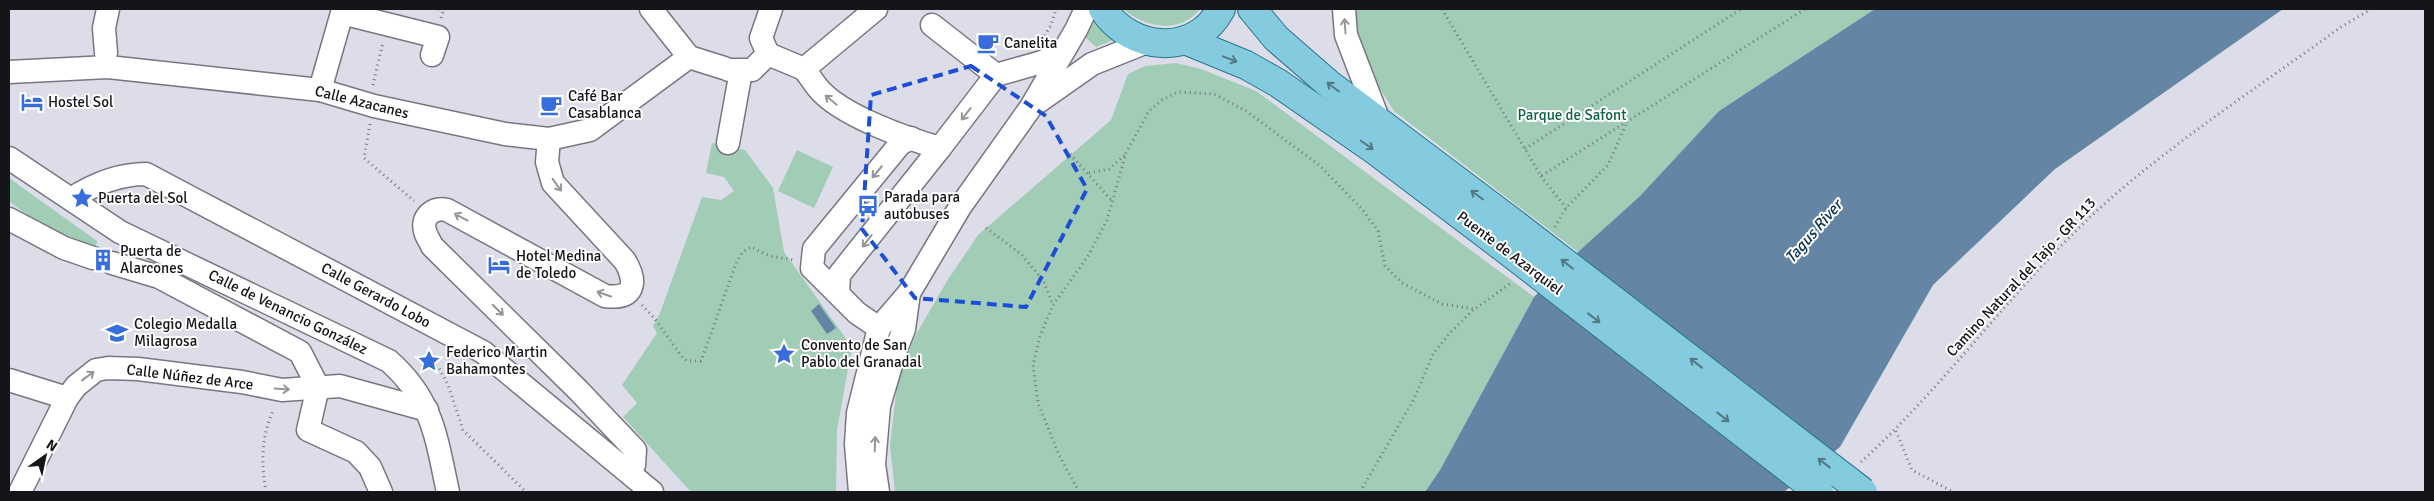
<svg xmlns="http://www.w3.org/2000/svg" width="2434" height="501" viewBox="0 0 2434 501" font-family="Signika,sans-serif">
<rect width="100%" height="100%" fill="#dcdde8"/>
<g fill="#a1cdb7">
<path d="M1123 9H1200C1180 35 1144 27 1123 9Z"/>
<polygon points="1351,9 1875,9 1719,111 1640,196 1578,252 1394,111 1360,57"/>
<polygon points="1092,19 1113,40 1096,47 1084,36"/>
<polygon points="1176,63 1201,69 1256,91 1534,297 1440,470 1425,492 895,492 890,445 897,386 914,338 947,281 978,235 1111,120 1128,74 1145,66"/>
<polygon points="712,143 745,150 773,188 784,252 852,347 837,430 836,492 691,492 623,417 637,403 622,385 657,333 653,326 660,313 702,197 721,200 734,191 724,177 706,173"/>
<polygon points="797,150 833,167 814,208 778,191"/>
<path d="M9 178 97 241 96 246C66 238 32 220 9 201Z"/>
</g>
<g fill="#6585a4">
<polygon points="1875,9 2283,9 2055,169 1933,285 1840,447 1784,492 1425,492 1440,470 1534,297 1578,252 1640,196 1719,111"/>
<polygon points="819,304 836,328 827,334 811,311"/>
</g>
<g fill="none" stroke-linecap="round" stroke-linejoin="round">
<g stroke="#767781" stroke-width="25">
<g id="minor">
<polyline points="651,9 689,57 724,68"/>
<polyline points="1344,9 1346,35 1379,121"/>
<polyline points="932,25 996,75"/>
<polyline points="106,53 104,28 108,9"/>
<polyline points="768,54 761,38 771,9"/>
<path d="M804 69C809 75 813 82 818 88 840 115 905 138 940 148L996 75"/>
<polyline points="804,69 876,9"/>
<polyline points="729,70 752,70 768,54 804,69"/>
<polyline points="9,72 108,67 320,90 374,106 505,134 549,139 590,130 689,57"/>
<polyline points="996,75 1042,62 1061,54"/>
<polyline points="320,90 342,13 438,37 432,55"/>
<polyline points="1038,102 1092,64 1147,42"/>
<path d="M549 139 547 162 553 183 625 261C638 283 634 300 605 296L447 210C434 207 421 216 425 231 426 236 430 241 432 246L579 391 635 450 634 465 630 472"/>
<polyline points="728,143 741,71"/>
<path d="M9 158 120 232 389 361C433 400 436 437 448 492"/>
<path d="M71 199C94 184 118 174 146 174L483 352 652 492"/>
<polyline points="9,219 64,248 93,258"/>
<polyline points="112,263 159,277 300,352 318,387 308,430 356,452 370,467 381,492"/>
<polyline points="838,293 839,275 940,148"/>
<polyline points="879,328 857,313 812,268 814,249 900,144 911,138"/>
<polyline points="9,380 67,398"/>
<polyline points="20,492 67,398 76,386 96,370 108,368 138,369 242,382 282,390 340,386 427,410"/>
<polyline points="860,492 856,444 858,413 879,328 909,293 960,207 1031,107 1076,30 1086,9"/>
<polyline points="878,492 874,464 879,406 895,352 904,329 909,293"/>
</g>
</g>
<g stroke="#28758c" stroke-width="30">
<g id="major">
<path d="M1103 9C1130 51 1195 58 1221 9"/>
<polyline points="1252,9 1276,38 1330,85 1516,225"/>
<polyline points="1185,40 1246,65 1278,83 1376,151 1500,245"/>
</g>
</g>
<g stroke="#76767e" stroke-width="3" stroke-dasharray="1 4" stroke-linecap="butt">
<polyline points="438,9 443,10"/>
<polyline points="1442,9 1541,176 1805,9"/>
<polyline points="441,18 444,9"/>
<polyline points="1042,40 1051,25 1056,9"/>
<polyline points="373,85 383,42"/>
<polyline points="370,124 364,158 414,201"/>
<polyline points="1525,149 1741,9"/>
<polyline points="1070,154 1112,201"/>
<polyline points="1089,173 1109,169 1125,155"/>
<polyline points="1541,176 1566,208"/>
<polyline points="1555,227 1566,208 1608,165 1627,122"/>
<polyline points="986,228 1021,254 1043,280 1053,305"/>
<polyline points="642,305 655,319 683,358 688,361 701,361 737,261 743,252 751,247 770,256 794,260"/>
<polyline points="421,366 438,366 448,385 463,430 526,492"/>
<polyline points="1896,431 1912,470 1953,492"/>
<path d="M1861 462C1950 381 2019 279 2110 199 2182 136 2264 83 2341 27L2371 9"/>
<path d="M266 492C261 463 261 436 274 409"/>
<polyline points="1079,492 1059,455 1038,403 1033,365 1040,336 1053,305 1088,256 1107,220 1126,153 1149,111 1162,100 1178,92 1214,94 1246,111 1319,165 1362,209 1378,231 1385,266 1402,283 1442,304 1475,309 1511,283"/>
<polyline points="1360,492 1414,399 1433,354 1449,334 1474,309"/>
</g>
<use href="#minor" stroke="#fff" stroke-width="22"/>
<use href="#major" stroke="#84cbdf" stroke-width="28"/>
<g stroke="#28758c" stroke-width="30" stroke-linecap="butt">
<g id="major-bridge">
<polyline points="1516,225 1863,492"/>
<polyline points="1500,245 1819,492"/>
</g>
</g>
<use href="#major-bridge" stroke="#84cbdf" stroke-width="28"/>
</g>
<defs><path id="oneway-shaft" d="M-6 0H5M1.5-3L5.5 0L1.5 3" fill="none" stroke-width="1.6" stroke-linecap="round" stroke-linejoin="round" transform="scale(1.25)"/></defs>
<g stroke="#969698">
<use href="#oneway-shaft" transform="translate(1345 26) rotate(-94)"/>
<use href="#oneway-shaft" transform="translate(831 100) rotate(-141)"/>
<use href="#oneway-shaft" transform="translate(966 114) rotate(128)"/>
<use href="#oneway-shaft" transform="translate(877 172) rotate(130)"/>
<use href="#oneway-shaft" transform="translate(557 185) rotate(54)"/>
<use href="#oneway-shaft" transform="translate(461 217) rotate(-152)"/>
<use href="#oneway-shaft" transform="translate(867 241) rotate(128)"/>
<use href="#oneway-shaft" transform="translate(604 294) rotate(-161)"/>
<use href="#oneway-shaft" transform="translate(498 310) rotate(45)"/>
<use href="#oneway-shaft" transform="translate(88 376) rotate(-36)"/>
<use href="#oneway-shaft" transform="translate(282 389) rotate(4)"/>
<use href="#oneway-shaft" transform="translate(875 444) rotate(-88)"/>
</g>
<g stroke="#527986">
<use href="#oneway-shaft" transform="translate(1230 59) rotate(21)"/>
<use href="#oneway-shaft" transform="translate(1333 87) rotate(-143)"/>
<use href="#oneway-shaft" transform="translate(1367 145) rotate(35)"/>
<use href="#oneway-shaft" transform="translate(1477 195) rotate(-143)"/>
<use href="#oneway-shaft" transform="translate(1567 264) rotate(-142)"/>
<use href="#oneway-shaft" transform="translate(1594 318) rotate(38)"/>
<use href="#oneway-shaft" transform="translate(1696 363) rotate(-142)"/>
<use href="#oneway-shaft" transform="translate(1723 417) rotate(38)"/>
<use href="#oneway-shaft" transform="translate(1824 463) rotate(-142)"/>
</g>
<path fill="none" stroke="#1d4ed8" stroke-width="4" stroke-dasharray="10 6" stroke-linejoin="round" d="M971 66 1046 116 1087 189 1026 307 915 298 862 229 871 95Z"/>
<defs>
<g id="cafe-bare" transform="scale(1.725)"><path d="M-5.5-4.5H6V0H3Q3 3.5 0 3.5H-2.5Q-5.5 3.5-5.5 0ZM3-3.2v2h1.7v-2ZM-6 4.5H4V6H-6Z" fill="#376ddc" stroke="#fff" stroke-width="2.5" paint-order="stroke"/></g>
<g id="hotel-bare" transform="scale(1.725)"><path d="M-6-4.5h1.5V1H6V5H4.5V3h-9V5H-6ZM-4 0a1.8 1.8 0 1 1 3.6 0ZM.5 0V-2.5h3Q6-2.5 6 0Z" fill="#376ddc" stroke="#fff" stroke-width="2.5" paint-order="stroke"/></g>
<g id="sight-bare" transform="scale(1.725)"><path d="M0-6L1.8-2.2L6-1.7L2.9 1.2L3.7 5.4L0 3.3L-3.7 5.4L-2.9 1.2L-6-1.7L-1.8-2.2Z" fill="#376ddc" stroke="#fff" stroke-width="2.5" paint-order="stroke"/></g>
<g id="bus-bare" transform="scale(1.725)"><path d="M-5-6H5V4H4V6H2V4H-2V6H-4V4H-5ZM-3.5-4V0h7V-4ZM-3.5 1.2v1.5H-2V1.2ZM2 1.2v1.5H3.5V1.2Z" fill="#376ddc" stroke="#fff" stroke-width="2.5" paint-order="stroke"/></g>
<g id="building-bare" transform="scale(1.725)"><path d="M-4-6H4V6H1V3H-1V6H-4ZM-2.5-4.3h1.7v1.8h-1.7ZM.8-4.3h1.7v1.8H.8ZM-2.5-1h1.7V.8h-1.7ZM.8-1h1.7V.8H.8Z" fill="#376ddc" stroke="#fff" stroke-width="2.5" paint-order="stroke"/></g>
<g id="school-bare" transform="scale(1.725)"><path d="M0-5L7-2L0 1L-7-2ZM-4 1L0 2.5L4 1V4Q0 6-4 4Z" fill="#376ddc" stroke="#fff" stroke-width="2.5" paint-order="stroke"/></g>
</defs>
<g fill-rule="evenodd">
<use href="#cafe-bare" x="988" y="43"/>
<use href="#hotel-bare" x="32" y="102"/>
<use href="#cafe-bare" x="551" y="105"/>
<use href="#sight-bare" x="82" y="198"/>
<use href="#bus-bare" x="868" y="206"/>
<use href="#building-bare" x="103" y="260"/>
<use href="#hotel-bare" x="499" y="265"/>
<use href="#school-bare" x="117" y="333"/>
<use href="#sight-bare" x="784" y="354"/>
<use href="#sight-bare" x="429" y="361"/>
</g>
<g text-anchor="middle" stroke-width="4" stroke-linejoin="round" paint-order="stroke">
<g font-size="15" fill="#151519" stroke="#fff" text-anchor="start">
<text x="1004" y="48">Canelita</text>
<text x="568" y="101">Café Bar<tspan x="568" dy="17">Casablanca</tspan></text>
<text x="48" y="107">Hostel Sol</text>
<text x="884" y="202">Parada para<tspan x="884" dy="17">autobuses</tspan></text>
<text x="98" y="203">Puerta del Sol</text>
<text x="120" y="256">Puerta de<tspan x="120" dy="17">Alarcones</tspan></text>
<text x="516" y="261">Hotel Medina<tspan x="516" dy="17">de Toledo</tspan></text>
<text x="134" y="329">Colegio Medalla<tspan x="134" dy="17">Milagrosa</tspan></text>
<text x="801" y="350">Convento de San<tspan x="801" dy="17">Pablo del Granadal</tspan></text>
<text x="446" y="357">Federico Martin<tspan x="446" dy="17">Bahamontes</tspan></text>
</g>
<g font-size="15" fill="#151519" stroke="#fff">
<text transform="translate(362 102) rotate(14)" y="5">Calle Azacanes</text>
<text transform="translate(1510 253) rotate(37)" y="5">Puente de Azarquiel</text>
<text transform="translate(2021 277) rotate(-47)" y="5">Camino Natural del Tajo - GR 113</text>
<text transform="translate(376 295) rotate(28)" y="5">Calle Gerardo Lobo</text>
<text transform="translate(288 312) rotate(26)" y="5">Calle de Venancio González</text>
<text transform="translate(190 377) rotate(7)" y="5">Calle Núñez de Arce</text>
</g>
<g font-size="15" fill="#116244" stroke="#fff">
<text x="1572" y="120">Parque de Safont</text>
</g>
<g font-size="16" font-style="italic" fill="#0a3151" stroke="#fff">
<text transform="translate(1813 231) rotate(-49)" y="6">Tagus River</text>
</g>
</g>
<rect width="2434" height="501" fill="none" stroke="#151519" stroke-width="20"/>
<g transform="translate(45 456) rotate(33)" stroke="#ffffff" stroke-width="4" paint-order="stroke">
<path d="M0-4L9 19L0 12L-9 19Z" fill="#151519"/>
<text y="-8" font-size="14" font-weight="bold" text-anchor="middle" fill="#151519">N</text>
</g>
</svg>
